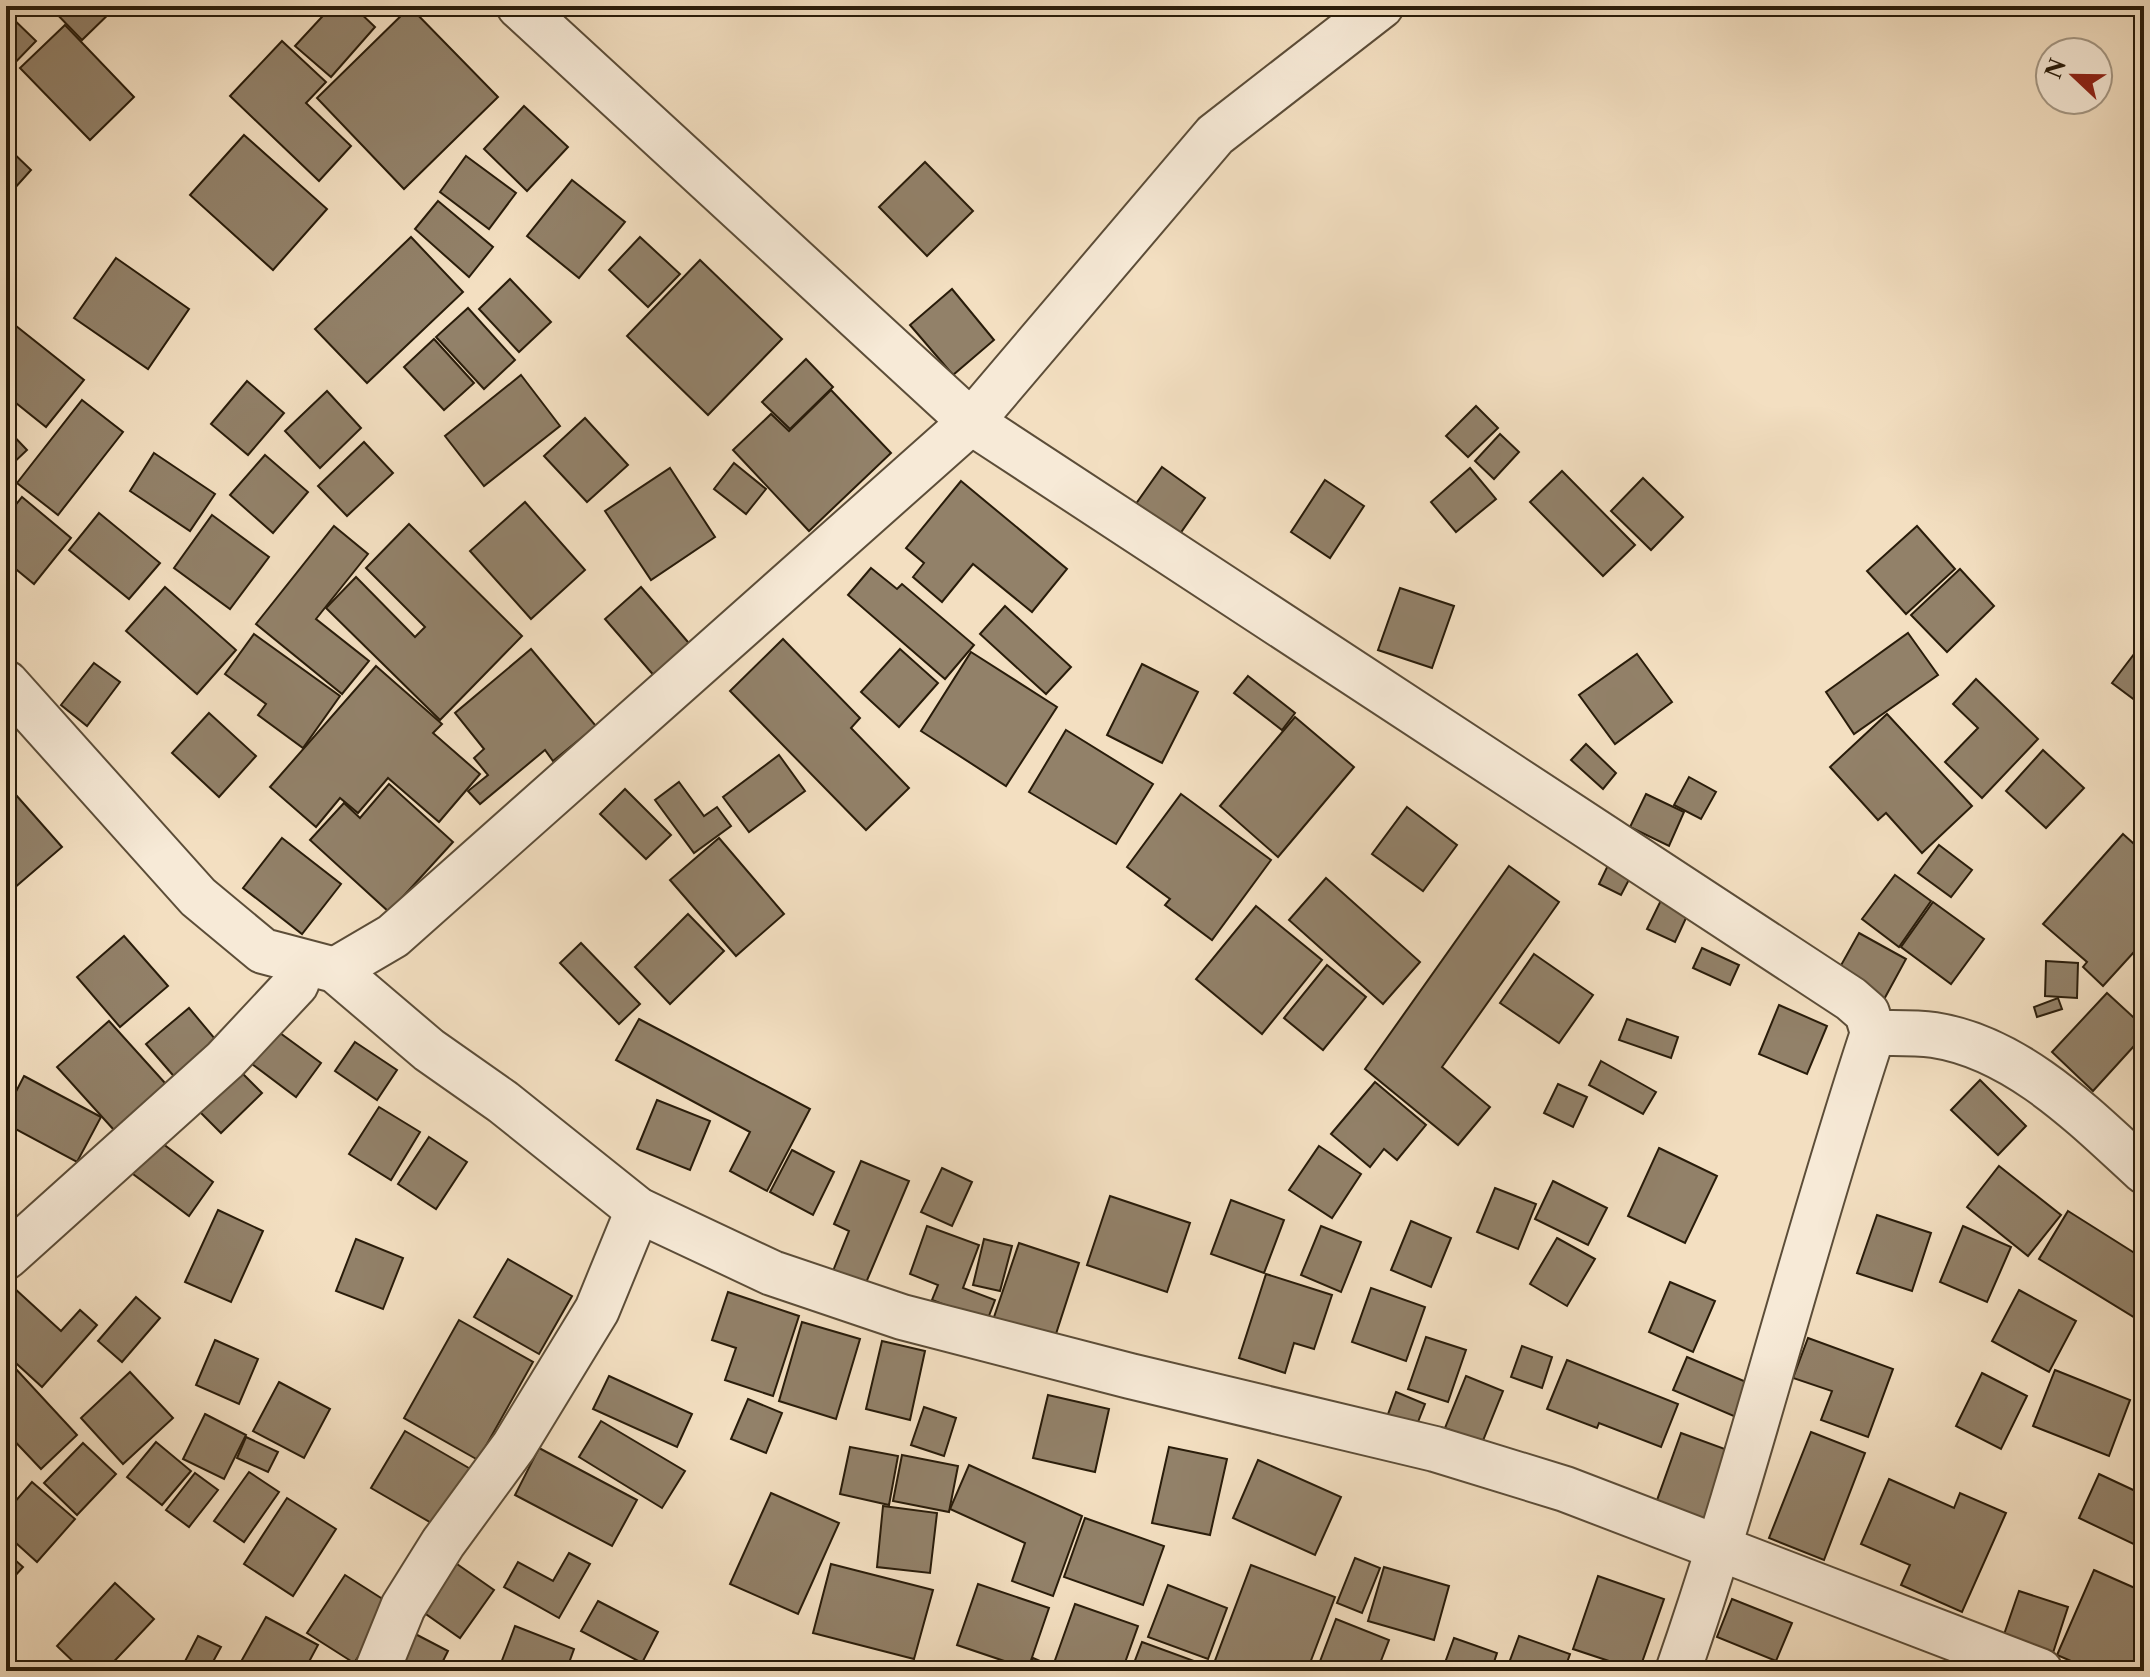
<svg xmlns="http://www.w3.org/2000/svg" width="2150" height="1677" viewBox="0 0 2150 1677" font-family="'Libre Caslon Text',serif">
<rect width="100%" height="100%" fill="#f3dfc1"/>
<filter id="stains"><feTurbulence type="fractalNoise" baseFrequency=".0025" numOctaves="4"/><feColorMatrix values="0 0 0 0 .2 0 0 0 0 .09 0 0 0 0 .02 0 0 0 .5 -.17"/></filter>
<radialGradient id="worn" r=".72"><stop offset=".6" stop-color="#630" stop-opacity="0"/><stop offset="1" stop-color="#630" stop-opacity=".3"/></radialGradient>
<g fill="#928169" stroke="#291c0a" stroke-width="2">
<polygon points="49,6 117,6 82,40"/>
<polygon points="332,6 353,6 375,27 331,77 295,46"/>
<polygon points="410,7 498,97 404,189 317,98"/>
<polygon points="6,12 36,41 6,72"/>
<polygon points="65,25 134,97 90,140 20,68"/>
<polygon points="282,41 326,82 306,103 351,146 319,181 230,96"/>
<polygon points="524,106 568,147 527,191 484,149"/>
<polygon points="244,135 327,209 273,270 190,195"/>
<polygon points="6,146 31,170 6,198"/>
<polygon points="466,156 516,193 489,229 440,192"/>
<polygon points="925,162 973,211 927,256 879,207"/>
<polygon points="572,180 625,222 579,278 527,236"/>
<polygon points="438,201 493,247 469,277 415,229"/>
<polygon points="411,237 463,292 367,383 315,329"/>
<polygon points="640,237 680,274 648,307 609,270"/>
<polygon points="116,258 189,309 148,369 74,318"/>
<polygon points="700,260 782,339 708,415 627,336"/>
<polygon points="510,279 551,322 519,352 479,309"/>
<polygon points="952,289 994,340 953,375 910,325"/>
<polygon points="468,308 515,360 484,389 436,337"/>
<polygon points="6,318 84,380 46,427 6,395"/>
<polygon points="434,339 474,383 444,410 404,367"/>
<polygon points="806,359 833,387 790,429 762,402"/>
<polygon points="521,375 560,426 484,486 445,436"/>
<polygon points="247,381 284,413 248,455 211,424"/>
<polygon points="831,390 891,453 809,531 733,450 771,414 789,431"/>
<polygon points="327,391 361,428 320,468 285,431"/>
<polygon points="82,400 123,432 58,515 17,483"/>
<polygon points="1476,406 1498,428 1468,457 1446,436"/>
<polygon points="585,418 628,465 587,502 544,456"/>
<polygon points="6,428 27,450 6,470"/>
<polygon points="1500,434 1519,452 1494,479 1475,461"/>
<polygon points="364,442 393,473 347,516 318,486"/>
<polygon points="154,453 215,494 190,531 130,491"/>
<polygon points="265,455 308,492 273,533 230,495"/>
<polygon points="734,463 766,489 746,514 714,489"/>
<polygon points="1162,467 1205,498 1177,538 1133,508"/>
<polygon points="670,468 715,537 651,580 605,511"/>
<polygon points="1470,468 1496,499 1456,532 1431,502"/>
<polygon points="1562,471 1635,545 1603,576 1530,502"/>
<polygon points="1643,478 1683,517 1651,550 1611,511"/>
<polygon points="1325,480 1364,506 1330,558 1291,532"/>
<polygon points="961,481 1067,569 1032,612 973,564 942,602 913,577 924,563 906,548"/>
<polygon points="22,497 71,538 34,584 6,561 6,517"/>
<polygon points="525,502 585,570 531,619 470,551"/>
<polygon points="99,513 160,563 129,599 69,550"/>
<polygon points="212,515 269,557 230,609 174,568"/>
<polygon points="409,524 522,636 440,720 326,608 356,577 415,637 425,627 366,568"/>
<polygon points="334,526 368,554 316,619 369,661 342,694 256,624"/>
<polygon points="1917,526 1955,569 1906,614 1867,571"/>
<polygon points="871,568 897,589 902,584 974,645 945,679 848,595"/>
<polygon points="1960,569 1994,606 1947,652 1911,615"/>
<polygon points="165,587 236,650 197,694 126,631"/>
<polygon points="641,587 699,655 663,686 605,619"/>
<polygon points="1400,588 1454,606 1432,668 1378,650"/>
<polygon points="1005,606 1071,667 1046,694 980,634"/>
<polygon points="1908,633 1938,675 1854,734 1826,692"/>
<polygon points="254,634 340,696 303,748 258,715 266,704 225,674"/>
<polygon points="783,639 860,718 851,728 909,788 866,830 730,691"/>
<polygon points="2144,641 2144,707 2112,683"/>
<polygon points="531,649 596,726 553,761 545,750 480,804 468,791 488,775 474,758 484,749 455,713"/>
<polygon points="900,649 938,683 899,727 861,692"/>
<polygon points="971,652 1057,707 1006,786 921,731"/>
<polygon points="1637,654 1672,702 1615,744 1579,695"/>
<polygon points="94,663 120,682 87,726 61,705"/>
<polygon points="1142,664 1198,692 1162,763 1107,735"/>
<polygon points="376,666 442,724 433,733 480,774 439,822 388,778 358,813 340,798 316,827 270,787"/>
<polygon points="1248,676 1295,713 1282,730 1234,693"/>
<polygon points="1976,679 2038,739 1982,798 1945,762 1978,728 1953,704"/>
<polygon points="209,713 256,756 219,797 172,753"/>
<polygon points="1887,714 1972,806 1922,853 1886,813 1878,820 1830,767"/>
<polygon points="1295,717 1354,767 1278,857 1220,806"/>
<polygon points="1066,730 1153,784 1116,844 1029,792"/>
<polygon points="1586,744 1616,773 1603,789 1571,760"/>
<polygon points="2043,750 2084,788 2046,828 2006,791"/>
<polygon points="779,755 805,791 749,832 723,797"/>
<polygon points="1689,777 1716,792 1701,819 1674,805"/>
<polygon points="679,782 704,816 717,807 731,826 694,853 655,800"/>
<polygon points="389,784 453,842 389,912 310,840 344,803 360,818"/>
<polygon points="625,789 671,835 646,859 600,814"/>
<polygon points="1181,794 1271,860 1212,940 1165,905 1170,899 1127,867"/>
<polygon points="1646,794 1684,812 1669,846 1630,827"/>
<polygon points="16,795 62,847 6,895 6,804"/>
<polygon points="1407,807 1457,845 1423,891 1372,854"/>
<polygon points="2123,834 2144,853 2144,941 2103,986 2083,967 2087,962 2043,924"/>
<polygon points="282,838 341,884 302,934 243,888"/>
<polygon points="719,838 784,914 736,956 670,880"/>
<polygon points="1939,845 1972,870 1951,897 1918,873"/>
<polygon points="1610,861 1633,872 1621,895 1599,884"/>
<polygon points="1509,866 1559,902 1442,1067 1490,1107 1458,1145 1365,1069"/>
<polygon points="1895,875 1931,901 1899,947 1862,919"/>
<polygon points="1326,878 1420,962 1383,1004 1289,920"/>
<polygon points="1665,892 1692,905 1675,942 1647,929"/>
<polygon points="1933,902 1984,939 1951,984 1901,947"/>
<polygon points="1256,906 1322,960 1262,1034 1196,979"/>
<polygon points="688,914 724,951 670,1004 635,967"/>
<polygon points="1859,933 1906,959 1882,1003 1835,976"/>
<polygon points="124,936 168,986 120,1027 77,977"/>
<polygon points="581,943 640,1004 619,1024 560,963"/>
<polygon points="1702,948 1739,965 1730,985 1693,968"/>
<polygon points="1534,954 1593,995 1559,1043 1500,1003"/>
<polygon points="2046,961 2078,963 2077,998 2045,996"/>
<polygon points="1327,965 1366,997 1323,1050 1284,1018"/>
<polygon points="2107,993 2144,1027 2144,1035 2093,1091 2052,1052"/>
<polygon points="2058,998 2062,1009 2037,1017 2034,1007"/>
<polygon points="1779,1005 1827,1026 1807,1074 1759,1054"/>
<polygon points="189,1008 221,1046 178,1081 146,1044"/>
<polygon points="639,1019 810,1109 767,1191 730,1171 750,1132 616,1060"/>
<polygon points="1627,1019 1678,1037 1671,1058 1619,1040"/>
<polygon points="109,1021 174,1093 123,1140 57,1067"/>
<polygon points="265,1022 321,1063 296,1097 240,1055"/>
<polygon points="355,1042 397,1070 377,1100 335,1071"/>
<polygon points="230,1061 262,1093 221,1133 189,1101"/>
<polygon points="1601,1061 1656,1092 1643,1114 1589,1085"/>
<polygon points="24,1076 101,1117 77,1162 6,1124 6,1111"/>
<polygon points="1980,1080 2026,1126 1998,1155 1951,1110"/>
<polygon points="1375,1082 1426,1125 1397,1160 1384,1149 1370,1167 1331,1134"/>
<polygon points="1558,1084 1587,1097 1573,1127 1544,1113"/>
<polygon points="657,1100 710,1121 690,1170 637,1149"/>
<polygon points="379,1107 420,1132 391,1180 349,1154"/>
<polygon points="154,1137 213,1182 189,1216 129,1171"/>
<polygon points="429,1137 467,1162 436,1209 398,1184"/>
<polygon points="1319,1146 1361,1174 1332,1218 1289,1190"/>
<polygon points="1659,1148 1717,1176 1685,1243 1628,1216"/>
<polygon points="792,1150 834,1172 813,1215 770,1192"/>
<polygon points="861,1161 909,1181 865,1285 833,1271 849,1231 834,1224"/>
<polygon points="1999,1166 2061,1215 2028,1256 1967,1207"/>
<polygon points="942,1168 972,1182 952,1226 921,1212"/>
<polygon points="1553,1181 1607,1208 1588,1245 1535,1219"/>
<polygon points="1495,1188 1536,1204 1518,1249 1477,1232"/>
<polygon points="1110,1196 1190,1223 1167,1292 1087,1265"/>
<polygon points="1231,1200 1284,1220 1264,1273 1211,1254"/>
<polygon points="218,1210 263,1231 231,1302 185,1282"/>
<polygon points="2068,1211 2144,1259 2144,1307 2137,1319 2039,1259"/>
<polygon points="1877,1215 1931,1233 1912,1291 1857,1273"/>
<polygon points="1411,1221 1451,1238 1431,1287 1391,1270"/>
<polygon points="927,1226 979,1245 963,1288 995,1300 987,1321 932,1300 938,1285 910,1274"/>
<polygon points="1321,1226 1361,1242 1341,1292 1301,1275"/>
<polygon points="1963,1226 2011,1247 1987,1302 1940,1282"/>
<polygon points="1557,1238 1595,1259 1567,1306 1530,1284"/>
<polygon points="356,1239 403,1258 383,1309 336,1291"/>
<polygon points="984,1239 1012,1246 1000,1291 973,1285"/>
<polygon points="1019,1243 1079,1263 1054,1340 993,1320"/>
<polygon points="508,1259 572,1296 539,1354 474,1317"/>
<polygon points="1266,1274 1332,1295 1314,1349 1294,1343 1285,1373 1239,1358"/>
<polygon points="1670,1282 1715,1301 1693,1352 1649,1332"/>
<polygon points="13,1287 61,1331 80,1310 97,1325 42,1387 6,1354 6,1294"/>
<polygon points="1371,1288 1425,1307 1406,1361 1352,1342"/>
<polygon points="2019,1290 2076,1321 2049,1372 1992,1341"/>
<polygon points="728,1292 799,1316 773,1396 725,1380 736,1348 712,1340"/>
<polygon points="136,1297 160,1318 122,1362 98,1341"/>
<polygon points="459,1320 533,1362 478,1460 404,1418"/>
<polygon points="802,1322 860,1339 836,1419 779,1401"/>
<polygon points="1426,1337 1466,1350 1448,1402 1408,1389"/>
<polygon points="1808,1338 1893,1369 1868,1437 1821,1420 1832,1391 1793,1378"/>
<polygon points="215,1340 258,1359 239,1404 196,1385"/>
<polygon points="882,1341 925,1351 910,1420 866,1409"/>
<polygon points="1522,1346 1552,1357 1542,1388 1511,1377"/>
<polygon points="1687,1357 1751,1384 1736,1417 1673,1390"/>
<polygon points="1567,1360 1678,1404 1661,1447 1599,1423 1597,1428 1547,1409"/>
<polygon points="15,1368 77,1435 41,1469 6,1432 6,1377"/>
<polygon points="2055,1370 2130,1400 2109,1456 2033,1426"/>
<polygon points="130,1372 173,1418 123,1464 81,1418"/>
<polygon points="1982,1373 2027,1396 2001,1449 1956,1426"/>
<polygon points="609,1376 692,1414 677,1447 593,1409"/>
<polygon points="1466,1376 1503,1391 1482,1443 1445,1428"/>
<polygon points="279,1382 330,1409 304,1458 253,1431"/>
<polygon points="1396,1392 1425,1404 1416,1427 1387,1417"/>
<polygon points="1048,1395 1109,1409 1095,1472 1033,1458"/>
<polygon points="748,1399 782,1413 766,1453 731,1439"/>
<polygon points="924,1407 956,1418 944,1456 911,1445"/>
<polygon points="205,1414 246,1435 224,1479 183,1459"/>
<polygon points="601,1421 685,1471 662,1508 579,1457"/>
<polygon points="405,1431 474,1471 440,1528 371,1488"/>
<polygon points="1811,1432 1865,1453 1824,1560 1769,1538"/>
<polygon points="1681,1433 1733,1452 1709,1522 1656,1503"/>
<polygon points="246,1437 278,1452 268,1472 237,1458"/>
<polygon points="156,1442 191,1471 162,1505 127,1477"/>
<polygon points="83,1443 116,1474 77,1515 44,1483"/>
<polygon points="850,1447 898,1456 889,1505 840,1494"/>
<polygon points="1169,1447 1227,1459 1210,1535 1152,1523"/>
<polygon points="539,1448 637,1500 612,1546 515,1495"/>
<polygon points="902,1455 958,1466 949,1512 893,1501"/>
<polygon points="1258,1460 1341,1497 1315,1555 1233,1518"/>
<polygon points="969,1465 1082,1516 1053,1596 1012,1581 1025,1543 950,1509"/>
<polygon points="249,1472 279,1492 244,1542 214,1521"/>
<polygon points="195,1473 218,1490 189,1527 166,1510"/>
<polygon points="2099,1474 2144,1495 2144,1549 2079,1518"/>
<polygon points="1889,1479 1954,1508 1960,1493 2006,1513 1962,1612 1901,1585 1910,1565 1861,1544"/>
<polygon points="32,1482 75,1519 37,1562 6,1534 6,1512"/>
<polygon points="771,1493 839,1523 798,1614 730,1584"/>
<polygon points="287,1498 336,1529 293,1596 244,1564"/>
<polygon points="883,1506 937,1513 930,1573 877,1567"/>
<polygon points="1085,1518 1164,1546 1143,1605 1064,1577"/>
<polygon points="6,1552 23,1567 6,1586"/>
<polygon points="569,1553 590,1564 559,1618 504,1587 518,1562 553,1581"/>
<polygon points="447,1557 494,1590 460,1638 413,1605"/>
<polygon points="1355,1558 1380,1568 1362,1613 1337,1603"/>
<polygon points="831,1564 933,1590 914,1659 813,1633"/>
<polygon points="1251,1565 1335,1597 1307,1671 1226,1671 1213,1666"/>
<polygon points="1384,1567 1449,1586 1434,1640 1368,1621"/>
<polygon points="2094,1570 2144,1592 2144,1651 2135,1671 2094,1671 2057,1655"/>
<polygon points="345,1575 392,1605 354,1663 307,1633"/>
<polygon points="1598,1576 1664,1599 1639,1671 1573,1649"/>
<polygon points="115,1583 154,1619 105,1671 83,1671 57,1646"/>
<polygon points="978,1584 1049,1608 1028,1669 957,1645"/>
<polygon points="1168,1585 1227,1608 1208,1659 1148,1637"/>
<polygon points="2019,1591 2068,1607 2050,1662 2000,1646"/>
<polygon points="1732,1599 1792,1623 1776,1661 1717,1637"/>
<polygon points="598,1601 658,1632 642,1663 581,1631"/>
<polygon points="1075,1604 1138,1626 1122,1671 1078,1671 1054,1663"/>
<polygon points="266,1617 318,1645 304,1671 246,1671 238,1667"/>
<polygon points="1336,1619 1389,1640 1377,1671 1337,1671 1319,1664"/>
<polygon points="400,1626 448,1651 438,1671 381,1671"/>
<polygon points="515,1626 574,1649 566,1671 498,1671"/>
<polygon points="198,1636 221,1647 208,1671 180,1671"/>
<polygon points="1519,1636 1570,1654 1564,1671 1506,1671"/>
<polygon points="1454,1638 1497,1653 1491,1671 1442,1671"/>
<polygon points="1142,1642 1205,1665 1202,1671 1131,1671"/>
<polygon points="1033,1658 1063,1671 1027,1671"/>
</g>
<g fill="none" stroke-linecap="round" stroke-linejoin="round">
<g stroke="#5c4d38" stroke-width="48">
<g id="minor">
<path d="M519 6 971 422 1851 999 1867 1013 1873 1033C1803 1244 1751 1461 1678 1671"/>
<polyline points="6,683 198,897 263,951 335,970 429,1050 503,1102 638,1210 772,1273 902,1317 1130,1376 1435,1449 1565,1489 2040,1671"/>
<polyline points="335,970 393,936 971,422 1215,135 1381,6"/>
<path d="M1873 1033C1893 1033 1914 1032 1934 1035 2018 1048 2085 1117 2144 1171"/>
<polyline points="6,1257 225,1060 296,984 304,963"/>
<polyline points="377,1671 403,1607 443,1543 514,1446 597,1310 638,1210"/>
</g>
</g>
<use href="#minor" stroke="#f7ead7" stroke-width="44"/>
</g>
<rect width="2150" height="1677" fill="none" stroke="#f3dfc1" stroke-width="32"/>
<rect x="8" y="8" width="2134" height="1661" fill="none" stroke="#291c0a" stroke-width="4"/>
<rect x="16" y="16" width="2118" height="1645" fill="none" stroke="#291c0a" stroke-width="2"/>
<g transform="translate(2074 76) rotate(292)"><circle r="38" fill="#f7ead7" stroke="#a59885" stroke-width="2"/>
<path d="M0-6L14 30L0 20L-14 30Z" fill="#8f2418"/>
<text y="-12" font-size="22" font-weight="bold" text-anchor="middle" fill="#291c0a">N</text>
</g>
<rect width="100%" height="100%" filter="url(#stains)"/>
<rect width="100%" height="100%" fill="url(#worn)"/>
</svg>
